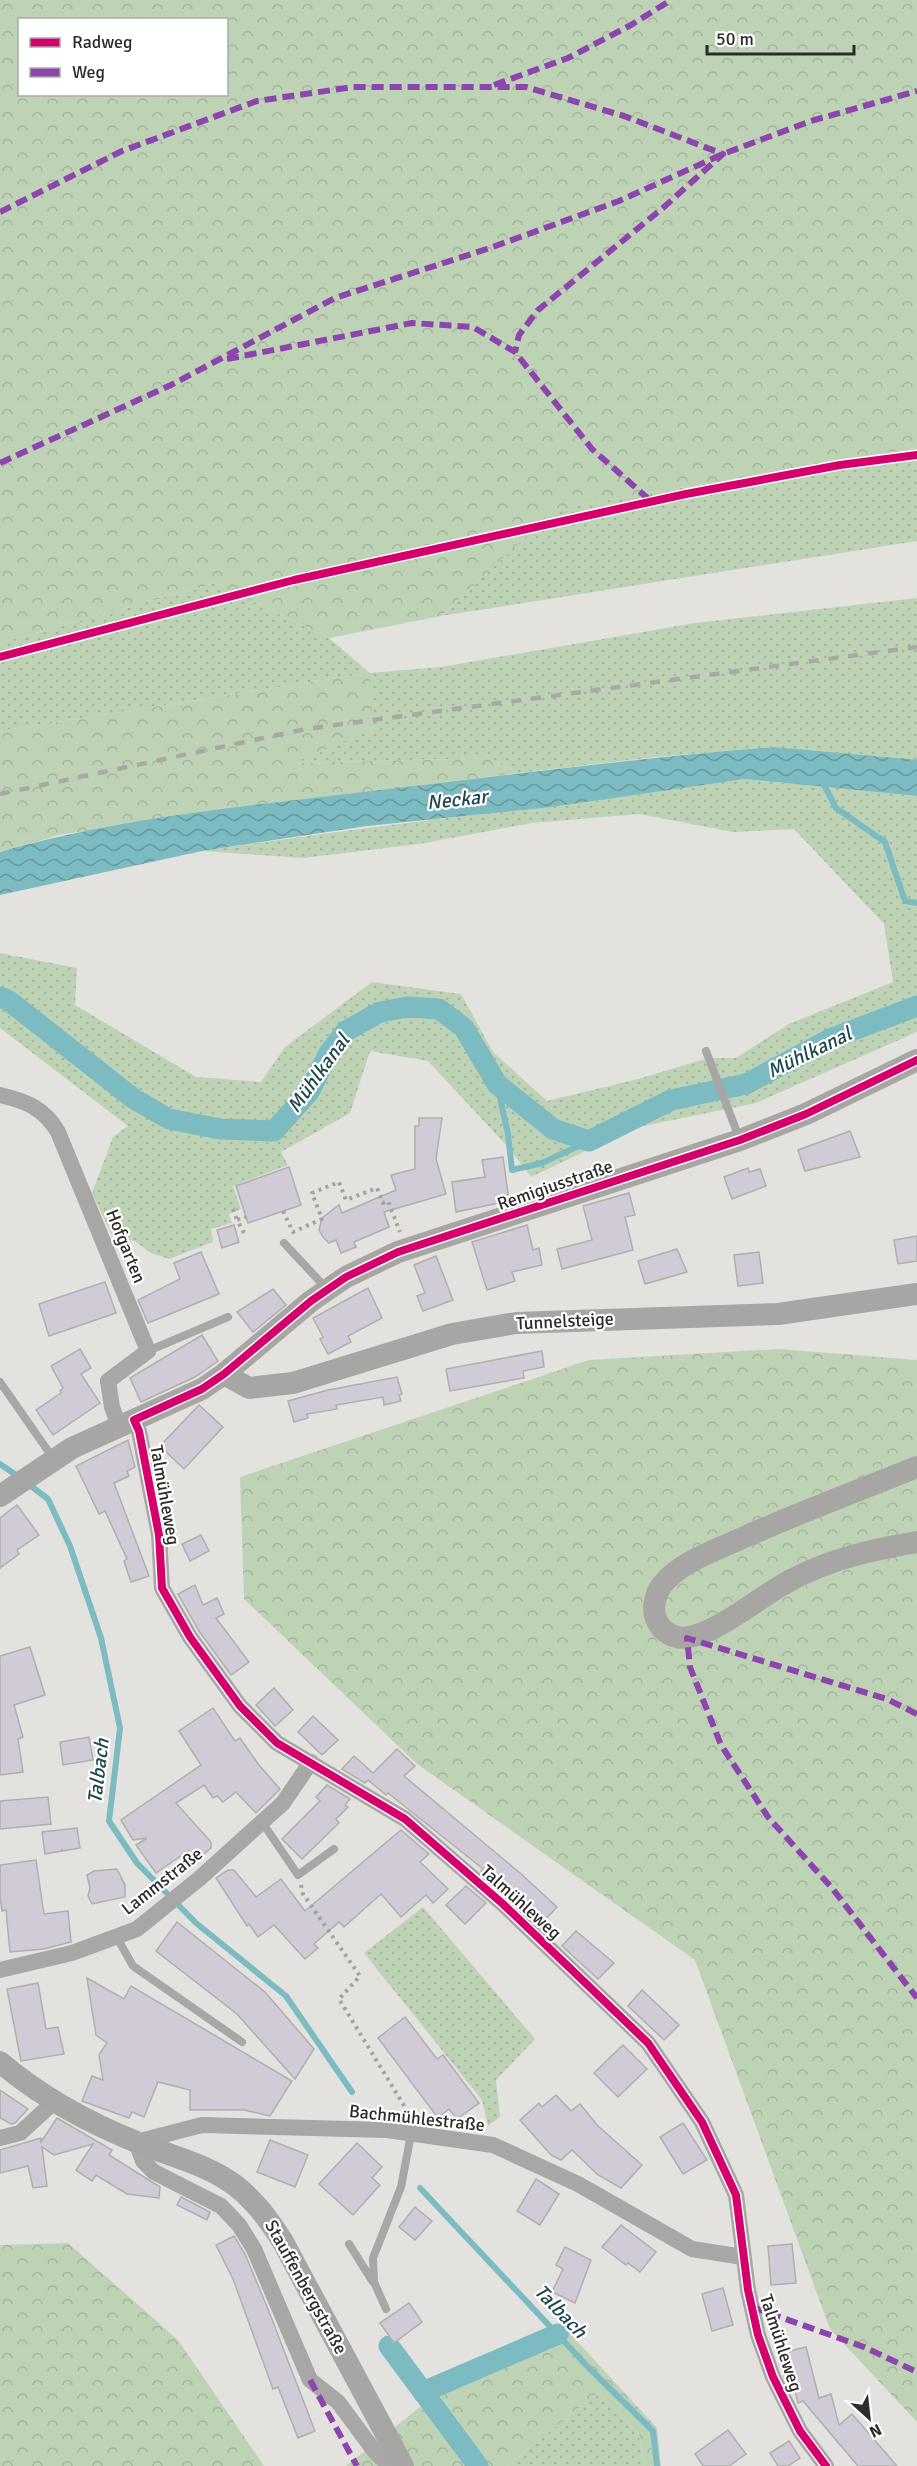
<svg xmlns="http://www.w3.org/2000/svg" width="917" height="2466" viewBox="0 0 917 2466" font-family="Signika,sans-serif">
<defs>
<pattern id="grass-dots" width="8" height="8" patternUnits="userSpaceOnUse" patternTransform="scale(1.5)"><rect width="8" height="8" fill="#bed3b6"/><path d="M2 2h.1M6 6h.1" fill="none" stroke="#a4b59d" stroke-width="1.8" stroke-linecap="round"/></pattern>
<pattern id="forest-crowns" width="20" height="18" patternUnits="userSpaceOnUse" patternTransform="scale(1.5)"><rect width="20" height="18" fill="#bed3b6"/><path d="M2 6a3 3 0 1 1 6 0M12 15a3 3 0 1 1 6 0" fill="none" stroke="#a4b59d"/></pattern>
<pattern id="water-waves" width="16" height="10" patternUnits="userSpaceOnUse" patternTransform="scale(1.5)"><rect width="16" height="10" fill="#7cbbc1"/><path d="M0 5q4-4 8 0t8 0" fill="none" stroke="#66989d"/></pattern>
</defs>
<rect width="100%" height="100%" fill="#e4e2df"/>
<g fill="url(#grass-dots)">
<polygon points="917,448 917,541 441,616 555,509"/>
<polygon points="215,583 329,638 370,673 441,667 695,623 917,598 917,762 774,747 656,757 519,773 487,758 292,763 369,673 0,731 0,643"/>
<path d="M745 779 917 796V1032L756 1103 634 1128 531 1177 508 1147 428 1061 370 1051 350 1113 281 1152 288 1165 233 1186 241 1209 229 1214 232 1223 211 1229 213 1242 169 1259 151 1253 135 1241 113 1237 92 1193 113 1137 128 1126 0 1028V953L77 968 75 1005 196 1077 261 1082 285 1047 372 982 461 994 493 1052 547 1101 638 1079 708 1058H736L789 1024 893 982 884 924 794 829 733 832 639 814 532 823 419 844 303 858 202 851C383 824 564 805 745 779Z"/>
<polygon points="423,1907 535,2039 496,2080 500,2117 488,2126 482,2100 364,1953"/>
<polygon points="598,2392 639,2434 644,2466 507,2466"/>
</g>
<g fill="url(#forest-crowns)" fill-rule="evenodd">
<path d="M0 0H917V448L555 509 441 616 329 638 215 583 0 643ZM20 20H226V94H20Z"/>
<polygon points="369,673 373,729 294,763 487,758 519,773 242,807 59,835 0,852 0,731"/>
<polygon points="779,1349 917,1360 917,2422 830,2329 695,1960 417,1764 244,1599 240,1477 589,1360"/>
<polygon points="68,2243 178,2340 264,2466 0,2466 0,2245"/>
<polygon points="564,2327 657,2428 661,2466 644,2466 639,2434 598,2392 507,2466 346,2466 440,2391"/>
</g>
<path fill="url(#water-waves)" d="M774 747 917 760V796L745 779 551 807 367 826 202 851 0 895V852C117 818 241 807 363 792 500 776 636 758 774 747Z"/>
<g fill="none" stroke-linecap="round" stroke-linejoin="round">
<g stroke="#7cbbc1" stroke-width="6">
<polyline points="821,779 836,808 885,842 905,901 917,903"/>
<polyline points="497,1084 508,1134 512,1170 542,1163 589,1141"/>
<polyline points="0,1464 19,1477"/>
<polyline points="27,1483 48,1499 70,1546 101,1638 120,1728 109,1821 137,1863 196,1923 286,1996 352,2092"/>
<polyline points="420,2188 589,2368 653,2431 657,2466"/>
</g>
<g stroke="#7cbbc1" stroke-width="21">
<polyline points="0,997 8,1000 134,1099 169,1119 220,1129 274,1131 309,1092 329,1053 346,1031 380,1012 408,1007 439,1009 464,1028 497,1084 553,1129 589,1141 671,1100 746,1084 830,1039 917,1006"/>
<polyline points="389,2346 478,2466"/>
<polyline points="423,2392 558,2334"/>
</g>
</g>
<g fill="#d0cbd6" stroke="#b0afae" stroke-width="1.5">
<polygon points="419,1118 442,1118 436,1159 446,1194 384,1212 389,1227 354,1242 356,1247 341,1253 336,1240 329,1243 323,1237 319,1230 322,1218 339,1205 342,1213 396,1190 391,1175 415,1169 415,1126 419,1126"/>
<polygon points="850,1131 860,1157 805,1171 798,1150"/>
<polygon points="503,1157 509,1201 456,1212 452,1182 485,1177 482,1160"/>
<polygon points="289,1167 301,1205 248,1223 236,1186"/>
<polygon points="748,1168 749,1172 760,1169 766,1186 732,1199 724,1177"/>
<polygon points="629,1193 635,1215 625,1217 633,1250 562,1269 557,1249 592,1240 583,1206"/>
<polygon points="234,1225 239,1242 222,1248 217,1230"/>
<polygon points="527,1225 533,1250 539,1248 542,1265 512,1272 515,1281 487,1290 472,1242"/>
<polygon points="917,1236 917,1261 898,1264 894,1240"/>
<polygon points="677,1249 687,1272 645,1284 638,1261"/>
<polygon points="201,1252 219,1294 148,1323 138,1300 180,1279 174,1263"/>
<polygon points="759,1252 763,1283 738,1286 734,1255"/>
<polygon points="436,1256 453,1300 423,1311 417,1296 425,1293 414,1265"/>
<polygon points="105,1282 116,1313 49,1336 39,1304"/>
<polygon points="368,1288 382,1318 348,1336 351,1342 328,1354 320,1339 323,1337 313,1318"/>
<polygon points="273,1289 286,1305 253,1332 237,1312"/>
<polygon points="202,1335 218,1361 195,1377 141,1402 130,1378"/>
<polygon points="80,1349 91,1368 81,1374 100,1403 53,1435 36,1410 61,1393 60,1391 63,1388 51,1366"/>
<polygon points="542,1351 544,1367 523,1371 524,1378 450,1391 446,1369"/>
<polygon points="397,1377 402,1394 399,1395 401,1401 384,1405 383,1397 336,1405 337,1409 307,1414 308,1418 294,1422 288,1401 328,1390"/>
<polygon points="199,1405 223,1427 184,1469 160,1446"/>
<polygon points="128,1440 135,1467 127,1471 129,1476 114,1483 149,1576 131,1582 124,1561 127,1559 105,1511 99,1514 76,1466"/>
<polygon points="17,1505 39,1535 17,1550 19,1554 0,1568 0,1518"/>
<polygon points="201,1535 209,1551 190,1561 182,1544"/>
<polygon points="195,1585 203,1605 217,1598 224,1614 216,1618 249,1662 231,1675 199,1631 178,1594"/>
<polygon points="30,1647 45,1695 14,1705 23,1737 18,1739 23,1772 0,1775 0,1656"/>
<polygon points="274,1688 293,1710 275,1726 256,1705"/>
<polygon points="213,1708 235,1741 240,1738 259,1765 280,1789 256,1813 236,1792 223,1802 217,1796 213,1798 204,1785 176,1803 211,1842 211,1848 196,1861 188,1851 156,1873 136,1845 147,1838 133,1840 121,1820 201,1765 179,1731"/>
<polygon points="313,1716 338,1740 322,1755 298,1732"/>
<polygon points="89,1737 93,1760 63,1765 60,1742"/>
<polygon points="397,1749 415,1766 404,1776 520,1873 557,1907 541,1924 481,1871 483,1869 388,1793 386,1795 368,1780 365,1783 342,1769 354,1756 373,1773"/>
<polygon points="327,1785 350,1799 345,1805 348,1807 336,1819 339,1823 302,1859 282,1839 320,1801 316,1797"/>
<polygon points="48,1797 51,1824 0,1829 0,1801"/>
<polygon points="77,1828 80,1848 63,1851 62,1849 62,1851 45,1854 42,1832"/>
<polygon points="401,1830 429,1854 420,1862 448,1889 433,1903 426,1895 401,1917 381,1894 344,1927 339,1922 314,1944 318,1948 305,1959 274,1925 258,1937 249,1924 247,1926 216,1878 228,1870 234,1870 256,1897 281,1879 305,1911"/>
<polygon points="36,1860 44,1914 68,1911 71,1942 44,1949 10,1952 6,1910 2,1911 0,1896 0,1865"/>
<polygon points="117,1869 125,1885 125,1897 92,1904 88,1896 90,1888 87,1875 94,1871"/>
<polygon points="466,1886 486,1903 465,1924 446,1905"/>
<polygon points="177,1922 265,1992 314,2049 295,2079 237,2014 156,1951"/>
<polygon points="576,1931 614,1963 598,1979 562,1946"/>
<polygon points="87,1978 124,1999 131,1986 292,2081 270,2116 244,2110 190,2110 190,2090 158,2082 144,2117 132,2112 129,2118 82,2101 92,2076 103,2080 99,2055 107,2043 96,2035"/>
<polygon points="38,1983 46,2029 58,2027 64,2054 21,2061 7,1989"/>
<polygon points="642,1990 679,2025 664,2040 628,2006"/>
<polygon points="405,2017 437,2059 443,2055 479,2103 457,2119 449,2109 438,2118 378,2038"/>
<polygon points="623,2045 647,2069 618,2097 594,2073"/>
<polygon points="0,2090 28,2109 15,2123 11,2124 0,2118"/>
<polygon points="556,2095 571,2111 580,2104 598,2126 642,2165 621,2188 598,2175 572,2150 561,2160 551,2155 520,2120 539,2103 542,2107"/>
<polygon points="57,2118 112,2150 109,2155 160,2187 159,2198 127,2194 96,2175 92,2181 76,2170 93,2144 54,2155 42,2147 47,2186 33,2188 28,2166 0,2173 0,2150 41,2138 41,2142"/>
<polygon points="683,2123 707,2160 683,2174 660,2137"/>
<polygon points="270,2140 308,2155 295,2187 257,2172"/>
<polygon points="357,2143 382,2167 372,2178 380,2185 353,2215 319,2184"/>
<polygon points="536,2179 559,2194 540,2225 517,2211"/>
<polygon points="181,2197 210,2212 207,2220 177,2205"/>
<polygon points="415,2207 432,2221 415,2240 399,2227"/>
<polygon points="621,2225 656,2252 640,2272 628,2263 626,2265 602,2247"/>
<polygon points="234,2236 245,2254 268,2309 315,2431 298,2438 278,2387 273,2389 233,2279 216,2245"/>
<polygon points="792,2244 796,2283 771,2285 768,2246"/>
<polygon points="565,2247 591,2260 575,2303 552,2292 563,2269 556,2265"/>
<polygon points="723,2288 733,2325 712,2331 702,2294"/>
<polygon points="409,2303 422,2322 394,2343 380,2323"/>
<polygon points="806,2347 819,2398 831,2394 839,2425 852,2414 897,2466 858,2466 803,2401 798,2403 795,2391 792,2392 783,2374 778,2354"/>
<polygon points="728,2430 746,2454 729,2466 703,2466 695,2454"/>
<polygon points="789,2441 800,2458 788,2466 778,2466 770,2453"/>
</g>
<g fill="none" stroke-linecap="round" stroke-linejoin="round">
<g stroke="#a4a3a2" stroke-width="4" stroke-dasharray="3 4.5" stroke-linecap="butt">
<polyline points="233,1209 237,1220"/>
<polyline points="283,1211 293,1232 322,1219 312,1193 339,1182 346,1200 377,1188 383,1203 388,1201 400,1232"/>
<polyline points="244,1233 237,1220 246,1217"/>
<polyline points="301,1885 303,1894 360,1976 339,1999 411,2117"/>
</g>
<g stroke="#a8a7a6" stroke-width="8">
<polyline points="706,1051 740,1140"/>
<polyline points="284,1243 327,1289"/>
<polyline points="148,1351 228,1317"/>
<polyline points="0,1382 53,1458"/>
<polyline points="262,1822 298,1875 334,1849"/>
<polyline points="116,1936 133,1966 242,2042"/>
<polyline points="349,2244 373,2282"/>
<polyline points="386,2309 374,2282 373,2258 401,2187 411,2134"/>
</g>
<g stroke="#a8a7a6" stroke-width="16">
<path d="M0 1095C26 1101 44 1108 58 1132L148 1351 108 1381 112 1407 119 1426"/>
<polyline points="134,1420 139,1431 159,1535 162,1588 190,1637 240,1706 277,1743 405,1819 503,1904 648,2043 702,2122 736,2195 748,2290 758,2335 773,2377 800,2431 826,2466"/>
<polyline points="0,1970 72,1953 137,1929 200,1878 283,1803 311,1762"/>
<polyline points="0,2138 20,2133 54,2102"/>
<polyline points="401,2461 386,2462 376,2453 338,2402 310,2380 254,2249 239,2225 221,2206 154,2172 143,2161 136,2142 202,2125 387,2130 493,2145 578,2184 692,2249 743,2257"/>
</g>
<g stroke="#a7a6a4" stroke-width="22">
<polyline points="224,1374 249,1388 293,1383 452,1334 516,1323 778,1314 917,1294"/>
<path d="M917 1467C858 1491 798 1513 740 1539 714 1551 680 1562 662 1585 655 1594 652 1608 656 1619 661 1632 675 1640 689 1637 719 1632 762 1595 791 1580 831 1559 873 1549 917 1542"/>
<polyline points="0,1496 72,1448 202,1389 224,1374 311,1301 346,1277 398,1252 740,1140 806,1114 917,1060"/>
<path d="M0 2062C41 2097 89 2123 139 2143 170 2156 209 2165 236 2186 256 2202 269 2220 283 2242L403 2466"/>
</g>
<polyline stroke="#a9a8a7" stroke-width="4.5" stroke-dasharray="10 10" stroke-linecap="butt" points="0,794 306,729 917,647"/>
<g stroke="#8e44ad" stroke-width="6" stroke-dasharray="12 6" stroke-linecap="butt">
<polyline points="494,85 568,58 631,25 671,0"/>
<polyline points="0,212 122,151 257,101 353,87 526,87 624,116 723,154 664,207 538,310 519,335 515,352"/>
<polyline points="227,359 412,323 473,327 515,352 592,449 652,502"/>
<polyline points="0,463 171,385 335,298 490,248 619,201 723,154 811,121 917,91"/>
<polyline points="917,1714 887,1699 687,1638 690,1667 721,1745 768,1817 832,1888 917,1998"/>
<polyline points="752,2307 864,2347 917,2372"/>
<polyline points="310,2380 357,2466"/>
</g>
<g stroke="#fff" stroke-width="11">
<g id="cycleway">
<polyline points="0,657 294,580 686,494 840,465 917,455"/>
<polyline points="826,2466 800,2431 773,2377 758,2335 748,2290 736,2195 702,2122 648,2043 503,1904 405,1819 277,1743 240,1706 190,1637 162,1588 159,1535 139,1431 134,1420 202,1389 224,1374 311,1301 346,1277 398,1252 740,1140 806,1114 917,1060"/>
</g>
</g>
<use href="#cycleway" stroke="#d6006c" stroke-width="8"/>
</g>
<g text-anchor="middle" stroke-width="4.5" stroke-linejoin="round" paint-order="stroke">
<g font-size="18" fill="#2d2c2a" stroke="#fff">
<text transform="translate(555 1185) rotate(-19)" y="6">Remigiusstraße</text>
<text transform="translate(126 1246) rotate(68)" y="6">Hofgarten</text>
<text transform="translate(565 1321) rotate(-3)" y="6">Tunnelsteige</text>
<text transform="translate(165 1495) rotate(80)" y="6">Talmühleweg</text>
<text transform="translate(162 1881) rotate(-38)" y="6">Lammstraße</text>
<text transform="translate(521 1902) rotate(42)" y="6">Talmühleweg</text>
<text transform="translate(417 2118) rotate(6)" y="6">Bachmühlestraße</text>
<text transform="translate(306 2287) rotate(61)" y="6">Stauffenbergstraße</text>
<text transform="translate(781 2343) rotate(72)" y="6">Talmühleweg</text>
</g>
<g font-size="20" font-style="italic" fill="#1e484c" stroke="#fff">
<text transform="translate(457 799) rotate(-6)" y="7">Neckar</text>
<text transform="translate(809 1052) rotate(-26)" y="7">Mühlkanal</text>
<text transform="translate(318 1073) rotate(-54)" y="7">Mühlkanal</text>
<text transform="translate(98 1771) rotate(-83)" y="7">Talbach</text>
<text transform="translate(561 2311) rotate(46)" y="7">Talbach</text>
</g>
</g>
<rect x="18" y="18" width="210" height="78" fill="#ffffff" stroke="#ababaa" stroke-width="1.5"/>
<rect x="30" y="38" width="30" height="9" fill="#d6006c" stroke="#ababaa" stroke-width="1.5"/>
<text x="72" y="48" font-size="18" fill="#2d2c2a">Radweg</text>
<rect x="30" y="68" width="30" height="9" fill="#8e44ad" stroke="#ababaa" stroke-width="1.5"/>
<text x="72" y="78" font-size="18" fill="#2d2c2a">Weg</text>
<g transform="translate(869 2418) rotate(153)" stroke="#ffffff" stroke-width="4.5" paint-order="stroke">
<path d="M0-4.5L10 22L0 15L-10 22Z" fill="#2d2c2a"/>
<text y="-9" font-size="16" font-weight="bold" text-anchor="middle" fill="#2d2c2a">N</text>
</g>
<path d="M707 45v9h147v-9" fill="none" stroke="#2d2c2a" stroke-width="3"/>
<text x="716" y="45" font-size="18" fill="#2d2c2a" stroke="#ffffff" stroke-width="4.5" paint-order="stroke">50 m</text>
</svg>
